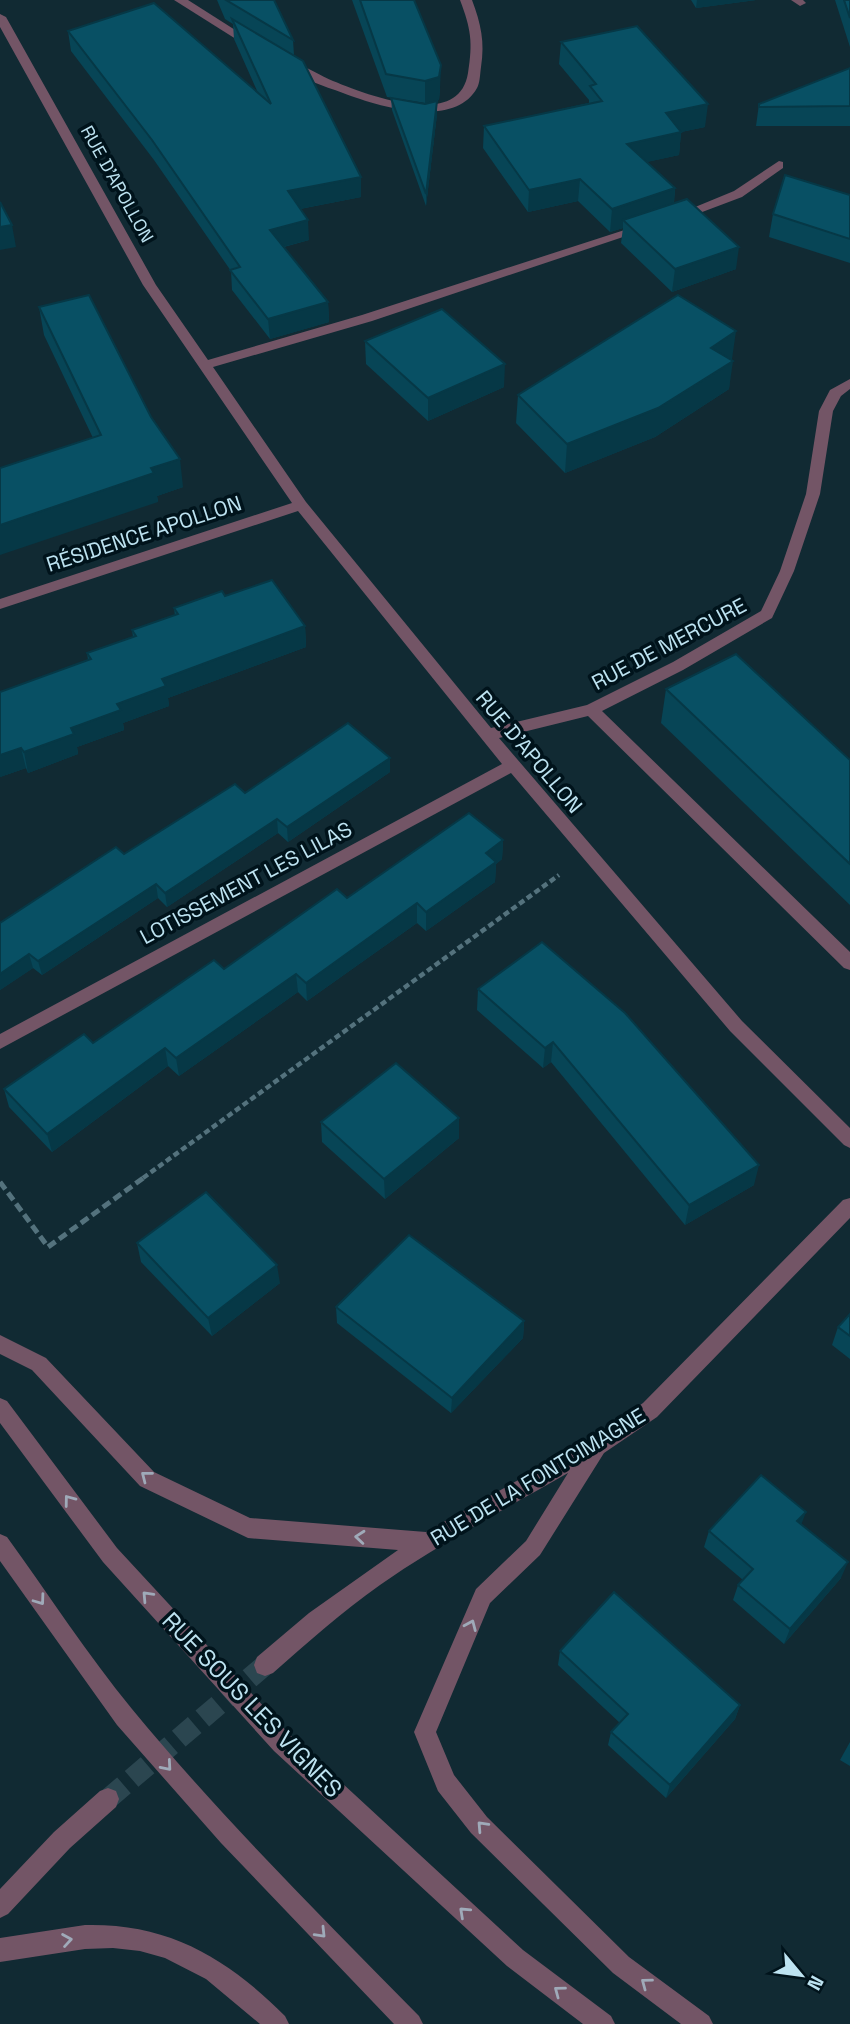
<svg xmlns="http://www.w3.org/2000/svg" width="850" height="2024" viewBox="0 0 850 2024" font-family="'Space Grotesk',sans-serif">
<rect width="100%" height="100%" fill="#112a33"/>
<g fill="none" stroke-linecap="round" stroke-linejoin="round">
<polyline stroke="#2b4650" stroke-width="21" stroke-dasharray="21 10" stroke-linecap="butt" points="108,1799 265,1665"/>
<polyline stroke="#54727d" stroke-width="4.5" stroke-dasharray="6 3.5" stroke-linecap="butt" points="143,1178 559,875"/>
<polyline stroke="#54727d" stroke-width="5" stroke-dasharray="9 4.5" stroke-linecap="butt" points="0,1182 48,1247 146,1176"/>
<g fill="#735566" fill-rule="evenodd">
<polygon points="174,0 188,0 257,44 247,46"/>
<path d="M460 0H472C481 24 485 42 481 67 480 74 480 83 477 88 454 130 377 106 343 93 324 86 300 79 285 66 289 63 289 62 294 63 308 67 321 76 333 81 368 95 459 131 468 73 473 42 471 29 460 0Z"/>
<polygon points="791,0 803,0 806,3 800,6"/>
<polygon points="0,14 6,17 156,285 208,360 362,315 640,225 644,224 650,228 372,321 213,367 306,502 491,728 587,705 673,662 761,611 780,571 806,494 819,411 830,390 850,379 850,389 841,396 833,411 820,494 794,571 772,618 683,670 602,711 850,952 850,970 844,968 588,716 499,738 742,1021 850,1128 850,1148 844,1145 730,1031 511,773 0,1049 0,1034 502,764 298,511 0,609 0,599 292,503 143,285 0,27"/>
<polygon points="779,161 783,162 783,168 742,197 681,220 677,221 671,217 734,191"/>
<path d="M850 1198V1218L657 1417 604 1453 540 1555 490 1603 436 1732 454 1775 487 1817 629 1957 709 2016 713 2024H681L613 1973 471 1833 438 1791 414 1732 476 1589 526 1541 568 1473C505 1509 440 1543 380 1585 342 1612 308 1642 273 1673L265 1676 257 1673 254 1665 257 1657 309 1613 398 1550 248 1538 140 1486 32 1370 0 1354V1335L46 1358 154 1472 250 1518 426 1532 591 1439 643 1403 843 1200Z"/>
<polygon points="108,1788 116,1791 119,1799 116,1807 70,1848 8,1914 0,1918 0,1889 54,1832 100,1791"/>
</g>
<g fill="#735566" fill-rule="evenodd">
<polygon points="0,1398 7,1401 117,1548 290,1735 523,1950 611,2016 615,2024 583,2024 507,1966 274,1751 103,1562 0,1423"/>
<path d="M0 1534 7 1537C49 1595 87 1654 132 1709 221 1817 321 1916 419 2016L423 2024H394L221 1843 117 1725 0 1561Z"/>
<path d="M85 1925C169 1923 227 1958 285 2016L289 2024H260L206 1979 165 1958 140 1951 113 1948 85 1949 0 1962V1938Z"/>
</g>
</g>
<g fill="#074556">
<polygon points="217,0 274,0 293,40 294,55 361,197 300,209 309,240 284,247 328,302 329,322 270,339 232,290 231,271 154,160 71,51 68,31 258,93 234,39 233,24 225,19"/>
<polygon points="352,0 414,0 440,88 439,100 425,103 387,97"/>
<polygon points="691,0 756,0 696,8"/>
<polygon points="835,0 850,0 850,47"/>
<polygon points="561,42 705,127 681,132 679,155 646,162 675,188 674,203 736,269 672,292 621,243 623,228 610,232 578,201 528,212 483,148 484,126 589,103 589,100 559,64"/>
<polygon points="850,68 850,126 756,126 759,104"/>
<polygon points="391,98 437,114 426,206 392,110"/>
<polygon points="850,195 850,263 769,237 773,214"/>
<polygon points="39,307 183,487 157,496 158,502 93,438 44,335"/>
<polygon points="365,341 504,387 428,421 366,364"/>
<polygon points="732,359 731,360 729,389 655,437 565,473 516,423 518,395"/>
<polygon points="174,608 305,626 306,647 168,698 169,706 123,723 124,730 77,747 78,754 28,773 26,768 0,777 88,660 87,653 133,637 132,630 175,616"/>
<polygon points="666,689 850,760 850,905 661,723"/>
<polygon points="390,772 288,842 278,833 167,907 158,898 42,975 33,968 0,990 0,923 124,854 245,793"/>
<polygon points="503,840 502,859 496,864 495,882 426,931 417,923 307,1001 298,992 179,1076 168,1066 52,1152 9,1107 4,1089 93,1043 224,969 347,898"/>
<polygon points="478,989 754,1185 685,1225 551,1062 543,1068 477,1010"/>
<polygon points="321,1122 459,1138 385,1199 322,1142"/>
<polygon points="137,1243 280,1283 212,1336 141,1262"/>
<polygon points="336,1307 524,1321 523,1338 451,1413 337,1323"/>
<polygon points="850,1314 850,1359 832,1345 838,1327"/>
<polygon points="801,1524 841,1578 784,1644 733,1600 738,1585 743,1580 704,1547 709,1531"/>
<polygon points="560,1651 740,1705 735,1719 666,1798 608,1745 611,1732 620,1723 558,1665"/>
<polygon points="850,1742 850,1766 840,1760"/>
</g>
<g fill="#063846">
<polygon points="697,0 756,0 696,8"/>
<polygon points="441,65 440,88 439,100 425,103 425,81"/>
<polygon points="437,101 437,114 426,206 426,194"/>
<polygon points="708,104 705,127 681,132 679,155 625,167 627,144 666,113"/>
<polygon points="361,177 361,197 289,211 288,191"/>
<polygon points="580,179 578,201 528,212 529,190"/>
<polygon points="675,188 673,211 623,220 623,228 610,232 612,209"/>
<polygon points="308,220 309,240 271,250 270,230"/>
<polygon points="12,225 16,247 0,250 0,227"/>
<polygon points="739,247 736,269 672,292 675,269"/>
<polygon points="328,302 329,322 270,339 268,319"/>
<polygon points="736,331 732,359 707,376 711,348"/>
<polygon points="733,361 729,389 655,437 565,473 567,444"/>
<polygon points="505,364 504,387 428,421 428,398"/>
<polygon points="180,459 183,487 157,496 158,502 0,555 0,525 151,468"/>
<polygon points="305,626 306,647 168,698 169,706 123,723 124,730 77,747 78,754 28,773 24,752 162,679"/>
<polygon points="21,748 26,768 0,777 0,755"/>
<polygon points="390,758 390,772 288,842 287,827"/>
<polygon points="277,819 278,833 167,907 165,893"/>
<polygon points="503,840 502,859 496,864 495,882 426,931 426,912 486,853"/>
<polygon points="156,884 158,898 42,975 38,961"/>
<polygon points="417,903 417,923 307,1001 306,983"/>
<polygon points="29,954 33,968 0,990 0,974"/>
<polygon points="296,974 298,992 179,1076 176,1058"/>
<polygon points="553,1042 551,1062 543,1068 545,1048"/>
<polygon points="165,1048 168,1066 52,1152 47,1134"/>
<polygon points="459,1118 459,1138 385,1199 384,1179"/>
<polygon points="759,1165 754,1185 685,1225 689,1205"/>
<polygon points="277,1265 280,1283 212,1336 208,1318"/>
<polygon points="524,1321 523,1338 451,1413 452,1398"/>
<polygon points="806,1512 800,1528 797,1521"/>
<polygon points="848,1562 841,1578 784,1644 790,1629"/>
<polygon points="740,1705 735,1719 666,1798 670,1785"/>
</g>
<g fill="#085064" stroke="#063846" stroke-width="2">
<polygon points="226,0 274,0 293,40"/>
<polygon points="360,0 414,0 441,65 439,77 425,81 386,74"/>
<polygon points="844,0 850,0 850,18"/>
<polygon points="154,3 271,104 232,19 303,61 361,177 288,191 308,220 270,230 328,302 268,319 230,270 240,267 152,140 68,31"/>
<polygon points="637,26 708,104 666,113 681,132 627,144 675,188 612,209 580,179 529,190 484,126 602,101 590,86 596,84 561,42"/>
<polygon points="850,68 850,106 759,107 759,104"/>
<polygon points="391,98 425,104 437,101 426,194"/>
<polygon points="785,175 850,195 850,239 773,214"/>
<polygon points="687,199 739,247 675,269 623,220"/>
<polygon points="0,202 12,225 0,227"/>
<polygon points="89,295 151,417 180,459 151,468 154,473 0,525 0,468 101,435 39,307"/>
<polygon points="678,295 736,331 711,348 733,361 658,408 567,444 518,395"/>
<polygon points="442,309 505,364 428,398 365,341"/>
<polygon points="272,580 305,626 162,679 166,686 117,704 121,710 71,728 74,734 24,752 21,748 0,755 0,692 91,659 87,653 136,636 132,630 178,614 174,608 222,591 225,596"/>
<polygon points="736,654 850,760 850,864 666,689"/>
<polygon points="348,723 390,758 287,827 277,819 165,893 156,884 38,961 29,954 0,974 0,923 116,847 124,854 235,784 245,793"/>
<polygon points="469,813 503,840 486,853 496,862 426,912 417,903 306,983 296,974 176,1058 165,1048 47,1134 4,1089 84,1034 93,1043 214,960 224,969 337,889 347,898"/>
<polygon points="542,942 625,1013 759,1165 689,1205 553,1042 545,1048 478,989"/>
<polygon points="396,1063 459,1118 384,1179 321,1122"/>
<polygon points="206,1192 277,1265 208,1318 137,1243"/>
<polygon points="409,1235 524,1321 452,1398 336,1307"/>
<polygon points="850,1314 850,1336 838,1327"/>
<polygon points="761,1475 806,1512 797,1521 848,1562 790,1629 738,1585 753,1569 709,1531"/>
<polygon points="614,1592 740,1705 670,1785 611,1732 628,1714 560,1651"/>
</g>
<defs><path id="oneway-chevron" d="M-2-3.5L2.5 0L-2 3.5" fill="none" stroke-width="1.6" stroke-linecap="round" stroke-linejoin="round" transform="scale(1.75)"/></defs>
<g stroke="#9faab9">
<use href="#oneway-chevron" transform="translate(146 1476) rotate(-142)"/>
<use href="#oneway-chevron" transform="translate(69 1500) rotate(-127)"/>
<use href="#oneway-chevron" transform="translate(360 1537) rotate(-175)"/>
<use href="#oneway-chevron" transform="translate(147 1596) rotate(-133)"/>
<use href="#oneway-chevron" transform="translate(40 1600) rotate(54)"/>
<use href="#oneway-chevron" transform="translate(471 1625) rotate(-67)"/>
<use href="#oneway-chevron" transform="translate(167 1766) rotate(49)"/>
<use href="#oneway-chevron" transform="translate(482 1826) rotate(-133)"/>
<use href="#oneway-chevron" transform="translate(464 1912) rotate(-137)"/>
<use href="#oneway-chevron" transform="translate(321 1933) rotate(46)"/>
<use href="#oneway-chevron" transform="translate(67 1940) rotate(-9)"/>
<use href="#oneway-chevron" transform="translate(646 1983) rotate(-143)"/>
<use href="#oneway-chevron" transform="translate(559 1991) rotate(-143)"/>
</g>
<g text-anchor="middle" stroke-width="7" stroke-linejoin="round" paint-order="stroke">
<g font-size="18" fill="#bde3f1" stroke="#00131b">
<text transform="translate(117 184) rotate(61)" y="6">RUE D'APOLLON</text>
</g>
<g font-size="21" fill="#bde3f1" stroke="#00131b">
<text transform="translate(144 534) rotate(-18)" y="7">RÉSIDENCE APOLLON</text>
<text transform="translate(669 644) rotate(-28)" y="7">RUE DE MERCURE</text>
<text transform="translate(529 752) rotate(50)" y="7">RUE D'APOLLON</text>
<text transform="translate(246 883) rotate(-28)" y="7">LOTISSEMENT LES LILAS</text>
<text transform="translate(538 1477) rotate(-31)" y="7">RUE DE LA FONTCIMAGNE</text>
</g>
<g font-size="24" fill="#bde3f1" stroke="#00131b">
<text transform="translate(252 1705) rotate(46)" y="8">RUE SOUS LES VIGNES</text>
</g>
</g>
<g transform="translate(801 1975) rotate(119)" stroke="#00131b" stroke-width="5" paint-order="stroke">
<path d="M0-5L12 26L0 18L-12 26Z" fill="#bde3f1"/>
<text y="-10" font-size="19" font-weight="bold" text-anchor="middle" fill="#bde3f1">N</text>
</g>
</svg>
